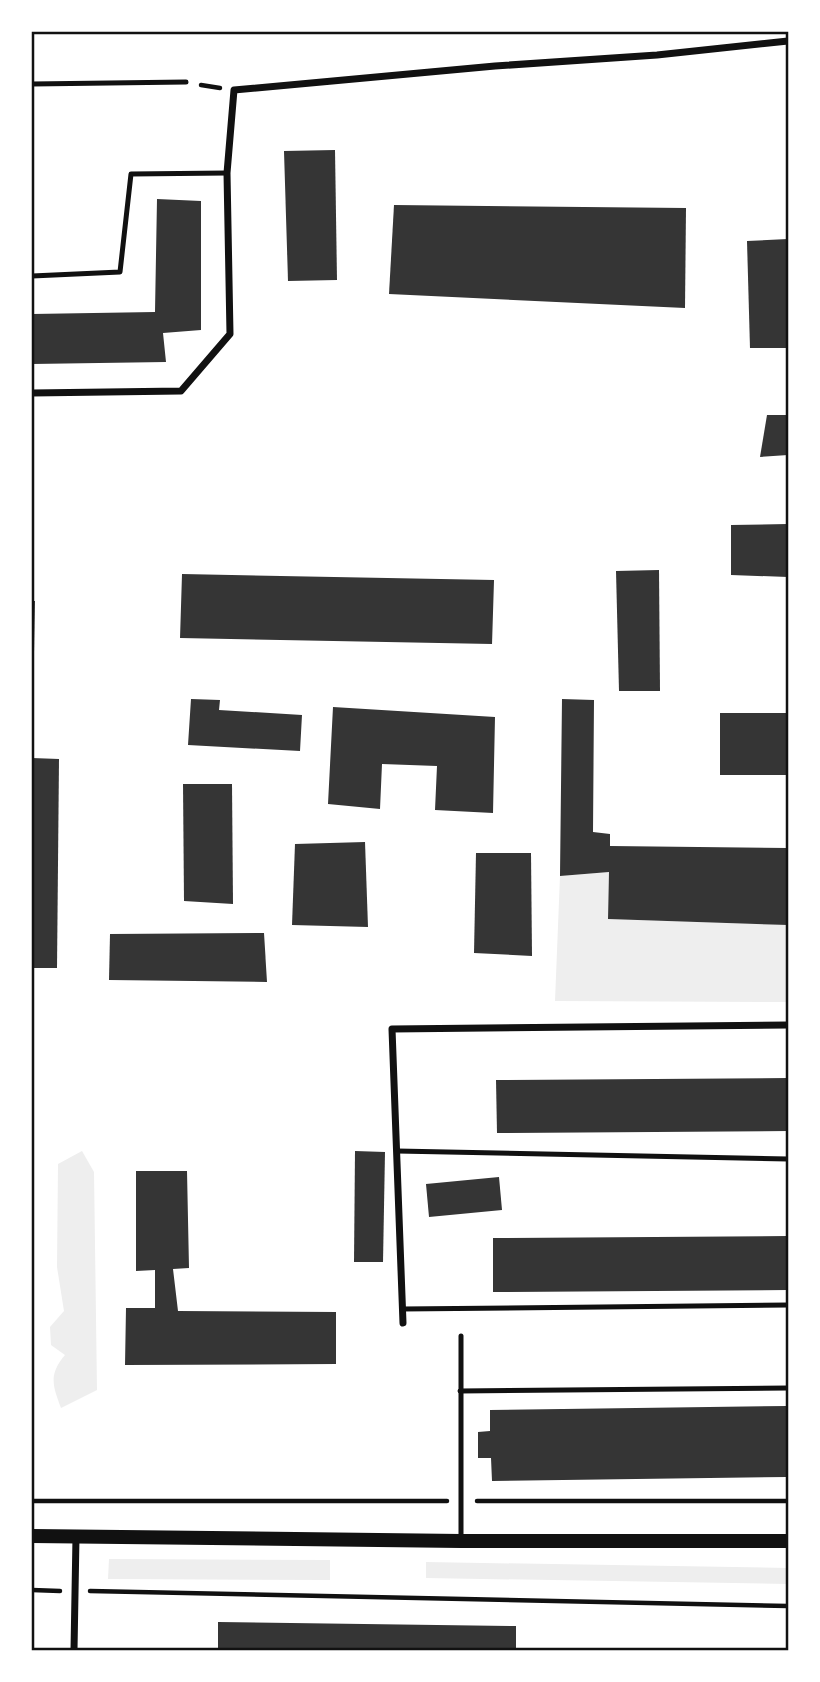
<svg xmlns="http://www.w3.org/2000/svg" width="820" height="1682" viewBox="0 0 820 1682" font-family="Inter,sans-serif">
<rect width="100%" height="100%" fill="#fff"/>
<g fill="#eee">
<polygon points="609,872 608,919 788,925 788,1002 555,1001 560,876"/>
<path d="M82 1151 94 1172 97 1390 61 1408C53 1386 48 1375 65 1355L51 1345 50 1327 64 1311 57 1267 58 1164Z"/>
<polygon points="109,1559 330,1560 330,1580 108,1579"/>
<polygon points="426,1562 788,1568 788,1584 426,1578"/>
</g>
<g fill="#353535">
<polygon points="335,150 337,280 288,281 284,151"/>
<polygon points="157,199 201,201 201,330 163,333 166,362 32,364 32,314 155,312"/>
<polygon points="394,205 686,208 685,308 389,294"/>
<polygon points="788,239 788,348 750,348 747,241"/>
<polygon points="767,415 788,415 788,455 760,457"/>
<polygon points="788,524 788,577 731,575 731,525"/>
<polygon points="659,570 660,691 619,691 616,571"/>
<polygon points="182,574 494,580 492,644 180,638"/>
<polygon points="32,601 35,601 34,652 32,652"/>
<polygon points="191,699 220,700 219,710 302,715 300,751 188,745"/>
<polygon points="562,699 594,700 593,832 610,834 610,846 788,848 788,925 608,919 609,872 560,876"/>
<polygon points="333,707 495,717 493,813 435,810 437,766 382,764 380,809 328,804"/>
<rect x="720" y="713" width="68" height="62"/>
<polygon points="32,758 59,759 57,968 32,968"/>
<polygon points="183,784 232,784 233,904 184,901"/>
<polygon points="365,842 368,927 292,925 295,844"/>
<polygon points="476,853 531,853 532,956 474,953"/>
<polygon points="264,933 267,982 109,980 110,934"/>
<polygon points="788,1078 788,1131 497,1133 496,1080"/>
<polygon points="355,1151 385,1152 383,1262 354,1262"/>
<polygon points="136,1171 187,1171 189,1268 173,1269 178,1311 336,1312 336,1364 125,1365 126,1308 155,1308 155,1270 136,1271"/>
<polygon points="499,1177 502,1210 429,1217 426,1184"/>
<polygon points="788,1236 788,1290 493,1292 493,1238"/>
<polygon points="788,1406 787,1477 492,1481 491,1458 478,1458 478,1432 490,1431 490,1410"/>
<polygon points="218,1622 516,1626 516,1650 218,1650"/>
</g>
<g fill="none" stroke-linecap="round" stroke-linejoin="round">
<g stroke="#111" stroke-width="4.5">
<polyline points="201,85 220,88"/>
<polyline points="32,1501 447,1501"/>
<polyline points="477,1501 788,1501"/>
<polyline points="32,1590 60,1591"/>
<polyline points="90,1591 788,1606"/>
</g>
<g stroke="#111" stroke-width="5">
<polyline points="32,84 186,82"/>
<polyline points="32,276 120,272 131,174 227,173"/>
<polyline points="397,1151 788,1159"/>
<polyline points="402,1309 788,1305"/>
<polyline points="461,1336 461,1541"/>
<polyline points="460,1391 788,1388"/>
</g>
<g stroke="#111" stroke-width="7">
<polyline points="32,393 181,391 230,334 227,173 234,90 495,66 657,55 788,41"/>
<polyline points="403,1323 392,1029 788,1025"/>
<polyline points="74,1650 76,1537"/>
</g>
<polyline stroke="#111" stroke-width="14" points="32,1536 461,1541 788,1541"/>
</g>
<rect width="820" height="1682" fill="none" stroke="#ffffff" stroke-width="66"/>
<rect x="33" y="33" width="754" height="1616" fill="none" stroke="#111" stroke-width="2.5"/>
</svg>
